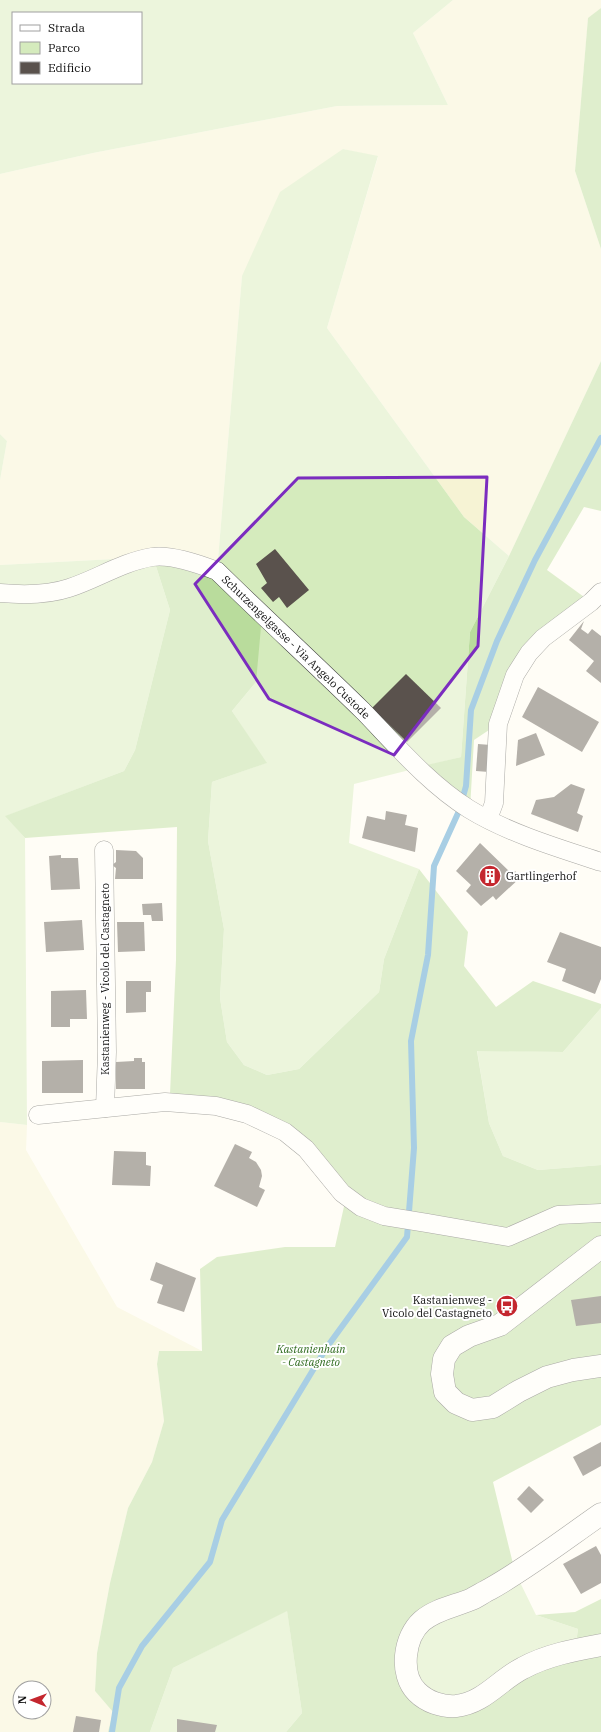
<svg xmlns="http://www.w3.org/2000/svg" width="601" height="1732" viewBox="0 0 601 1732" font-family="'IBM Plex Serif',serif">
<rect width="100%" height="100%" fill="#fffdf5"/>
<g fill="#f6f3d4" fill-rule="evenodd">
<polygon points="453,0 601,0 601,8 588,19 575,171 601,249 601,361 509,556 464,517 327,328 378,157 343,149 242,276 217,571 153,557 0,565 0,480 7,441 0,434 0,174 93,153 337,106 448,105 413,33"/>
<path d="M0 1122 27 1125 26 1150 117 1307 202 1351H159L157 1364 164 1421 152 1462 128 1508 110 1583 97 1653 95 1691 113 1712 108 1732H0ZM20 1688H44V1712H20Z"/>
</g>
<g fill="#d5ebbd" fill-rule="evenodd">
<path d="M0 0H453L413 33 448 105 337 106 93 153 0 174ZM13 13H141V83H13Z"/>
<polygon points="343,149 378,156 327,328 464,517 509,556 470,632 461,757 354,784 349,843 419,869 384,959 379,992 299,1069 267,1075 244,1065 227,1042 220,998 224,929 208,841 212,782 266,763 232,711 256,682 217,571 242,276 280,192"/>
<polygon points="0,434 7,441 0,480"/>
<polygon points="153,557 170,610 135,750 124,771 6,816 25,838 27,1125 0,1122 0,565"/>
<polygon points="601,1008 601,1165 538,1170 503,1156 489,1123 477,1050 563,1052"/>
<polygon points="515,1572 536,1615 578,1629 575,1650 470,1704 416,1691 412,1634"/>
<polygon points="287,1610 302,1713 286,1732 150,1732 173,1668"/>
</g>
<g fill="#b9dc9c">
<polygon points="601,8 601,249 575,171 588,18"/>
<polygon points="601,361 601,511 584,507 547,570 591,602 543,638 498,724 474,740 470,809 418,767 461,757 470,632 509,556"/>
<polygon points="153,557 188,560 262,616 256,682 232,711 267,763 212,782 208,841 224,929 220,998 227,1042 244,1065 267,1075 299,1069 379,992 384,959 419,869 468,932 464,966 496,1007 533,981 601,1004 601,1008 563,1052 477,1051 489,1123 503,1156 538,1170 601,1165 601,1425 493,1482 515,1572 423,1621 407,1673 441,1705 575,1650 578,1629 536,1615 575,1612 601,1599 601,1732 286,1732 302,1713 287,1611 173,1668 150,1732 108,1732 113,1712 95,1691 97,1653 110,1583 128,1508 152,1462 164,1421 157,1364 159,1351 202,1351 200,1269 217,1257 285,1247 335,1247 347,1193 310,1143 170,1094 176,960 177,827 25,838 5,816 124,771 135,750 170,610"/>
</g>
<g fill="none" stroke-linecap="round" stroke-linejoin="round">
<polyline stroke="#3f96cf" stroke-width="6" points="112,1732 119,1688 142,1646 210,1562 222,1520 327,1347 407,1237 414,1148 411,1041 428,955 434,866 459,811 466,786 471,710 497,641 535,560 601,438"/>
</g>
<g fill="#5a524d">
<polygon points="275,549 309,590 287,608 279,597 273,602 261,588 267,583 256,564"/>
<polygon points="584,621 581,629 588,634 592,629 601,636 601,683 586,671 594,661 569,640"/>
<polygon points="406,674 441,708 407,742 372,708"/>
<polygon points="538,687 599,722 582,752 522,717"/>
<polygon points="536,733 545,755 516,766 518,740"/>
<polygon points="478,744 491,745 489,772 476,771"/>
<polygon points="571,784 585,789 577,813 583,816 578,832 531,814 536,800 554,797"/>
<polygon points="386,811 407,815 405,825 418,828 415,852 362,838 367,816 385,820"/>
<polygon points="480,843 512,874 515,871 521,877 496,900 493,896 481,906 466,891 471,885 456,871"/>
<polygon points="116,850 136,851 143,858 143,879 115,879 116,868 112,865 116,862"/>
<polygon points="61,855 61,858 78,858 80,889 51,890 49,856"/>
<polygon points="162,903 163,921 152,921 151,915 143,915 142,904"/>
<polygon points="82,920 84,950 46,952 44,922"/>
<polygon points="117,922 144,922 145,951 118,952"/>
<polygon points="560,932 601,947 601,979 595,994 562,981 566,969 547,962"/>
<polygon points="126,981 151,981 151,992 146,992 146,1012 126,1013"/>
<polygon points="86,990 87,1019 70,1019 70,1027 51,1027 51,991"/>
<polygon points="134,1058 142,1058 142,1062 145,1062 145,1089 116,1089 116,1062 134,1061"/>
<polygon points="83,1060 83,1093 42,1093 42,1061"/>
<polygon points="235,1144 252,1152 249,1158 256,1162 261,1170 262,1176 259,1187 265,1190 257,1207 214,1186"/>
<polygon points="114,1151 146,1152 146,1165 151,1166 150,1186 112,1185"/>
<polygon points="156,1262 196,1278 184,1312 157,1303 163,1285 150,1280"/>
<polygon points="601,1296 601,1323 576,1326 571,1300"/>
<polygon points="601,1442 601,1466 583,1476 573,1457"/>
<polygon points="529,1486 544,1500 531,1513 517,1499"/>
<polygon points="596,1546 601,1555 601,1583 581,1594 563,1564"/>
<polygon points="76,1716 101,1720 99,1732 73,1732"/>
<polygon points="177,1719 217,1725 215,1732 177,1732"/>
</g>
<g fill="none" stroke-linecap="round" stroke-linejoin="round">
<g stroke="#444" stroke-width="19">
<g id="minor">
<path d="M0 593C22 595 48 595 69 588 97 579 122 562 152 557 171 554 199 564 217 571 265 618 315 664 363 711 396 745 429 784 469 809 508 833 558 848 601 862"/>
<polyline points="488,819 494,803 498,724 515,675 529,653 543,638 591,602 601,592"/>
<polyline points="104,850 107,1052 105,1108"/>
<polyline points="38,1115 165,1102 216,1106 247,1114 285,1132 306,1149 342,1193 361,1207 384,1216 427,1223 508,1237 558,1215 601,1213"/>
</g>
</g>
<g stroke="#444" stroke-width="23">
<g id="tertiary">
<polyline points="601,1247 500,1325 469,1336 452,1346 444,1359 442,1374 445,1392 456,1403 472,1410 493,1407 519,1391 547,1377 573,1370 601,1366"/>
<path d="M601 1514C565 1539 529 1567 490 1589 484 1592 478 1596 472 1599 456 1606 436 1609 422 1621 404 1637 399 1674 417 1692 427 1702 442 1707 456 1706 484 1703 499 1680 523 1668 547 1655 574 1650 601 1645"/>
</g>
</g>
<use href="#minor" stroke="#fff" stroke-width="18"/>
<use href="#tertiary" stroke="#fff" stroke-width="22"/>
</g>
<path d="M0 0H601V1732H0ZM487 477 478 646 394 755 269 699 195 584 298 478Z" fill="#fffdf5" fill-opacity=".55" fill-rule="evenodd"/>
<path fill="none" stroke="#7b2cbf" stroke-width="3" stroke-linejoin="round" d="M487 477 478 646 394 755 269 699 195 584 298 478Z"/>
<defs>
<g id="building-disc" transform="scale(1.15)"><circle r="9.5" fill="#c4262e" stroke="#fff"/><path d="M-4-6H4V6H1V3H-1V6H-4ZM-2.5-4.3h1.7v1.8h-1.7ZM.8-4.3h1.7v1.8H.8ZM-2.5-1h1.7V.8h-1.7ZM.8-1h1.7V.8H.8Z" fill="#fff"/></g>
<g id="bus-disc" transform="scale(1.15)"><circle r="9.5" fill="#c4262e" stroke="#fff"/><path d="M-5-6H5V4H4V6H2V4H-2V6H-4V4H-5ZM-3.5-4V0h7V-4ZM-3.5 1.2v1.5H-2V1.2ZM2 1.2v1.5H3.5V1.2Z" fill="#fff"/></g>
</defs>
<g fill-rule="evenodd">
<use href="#building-disc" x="490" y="876"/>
<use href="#bus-disc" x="507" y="1306"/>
</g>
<g text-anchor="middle" stroke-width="4" stroke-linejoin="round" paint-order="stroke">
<g font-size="11" fill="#111" stroke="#fff">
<text transform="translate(296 647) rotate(44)" y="4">Schutzengelgasse - Via Angelo Custode</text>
<text transform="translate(105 979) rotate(-90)" y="4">Kastanienweg - Vicolo del Castagneto</text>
</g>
<g font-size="11" fill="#111" stroke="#fff" text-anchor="start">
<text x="506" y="880">Gartlingerhof</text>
<text x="492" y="1304" text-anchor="end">Kastanienweg -<tspan x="492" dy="13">Vicolo del Castagneto</tspan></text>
</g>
<g font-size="11" font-style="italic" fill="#2f6b1f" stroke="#fff">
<text x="311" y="1353">Kastanienhain<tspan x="311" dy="13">- Castagneto</tspan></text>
</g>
</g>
<rect x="12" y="12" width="130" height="72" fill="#ffffff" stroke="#a0a0a0"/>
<rect x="20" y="25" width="20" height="6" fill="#ffffff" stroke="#a0a0a0"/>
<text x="48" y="32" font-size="12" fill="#111111">Strada</text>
<rect x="20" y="42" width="20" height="12" fill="#d5ebbd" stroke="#a0a0a0"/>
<text x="48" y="52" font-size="12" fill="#111111">Parco</text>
<rect x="20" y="62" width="20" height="12" fill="#5a524d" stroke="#a0a0a0"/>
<text x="48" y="72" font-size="12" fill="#111111">Edificio</text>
<g transform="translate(32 1700) rotate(271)"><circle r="19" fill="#ffffff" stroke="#a0a0a0"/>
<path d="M0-3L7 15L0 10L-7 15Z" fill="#c4262e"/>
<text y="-6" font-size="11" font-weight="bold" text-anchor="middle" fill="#111111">N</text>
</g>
</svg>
